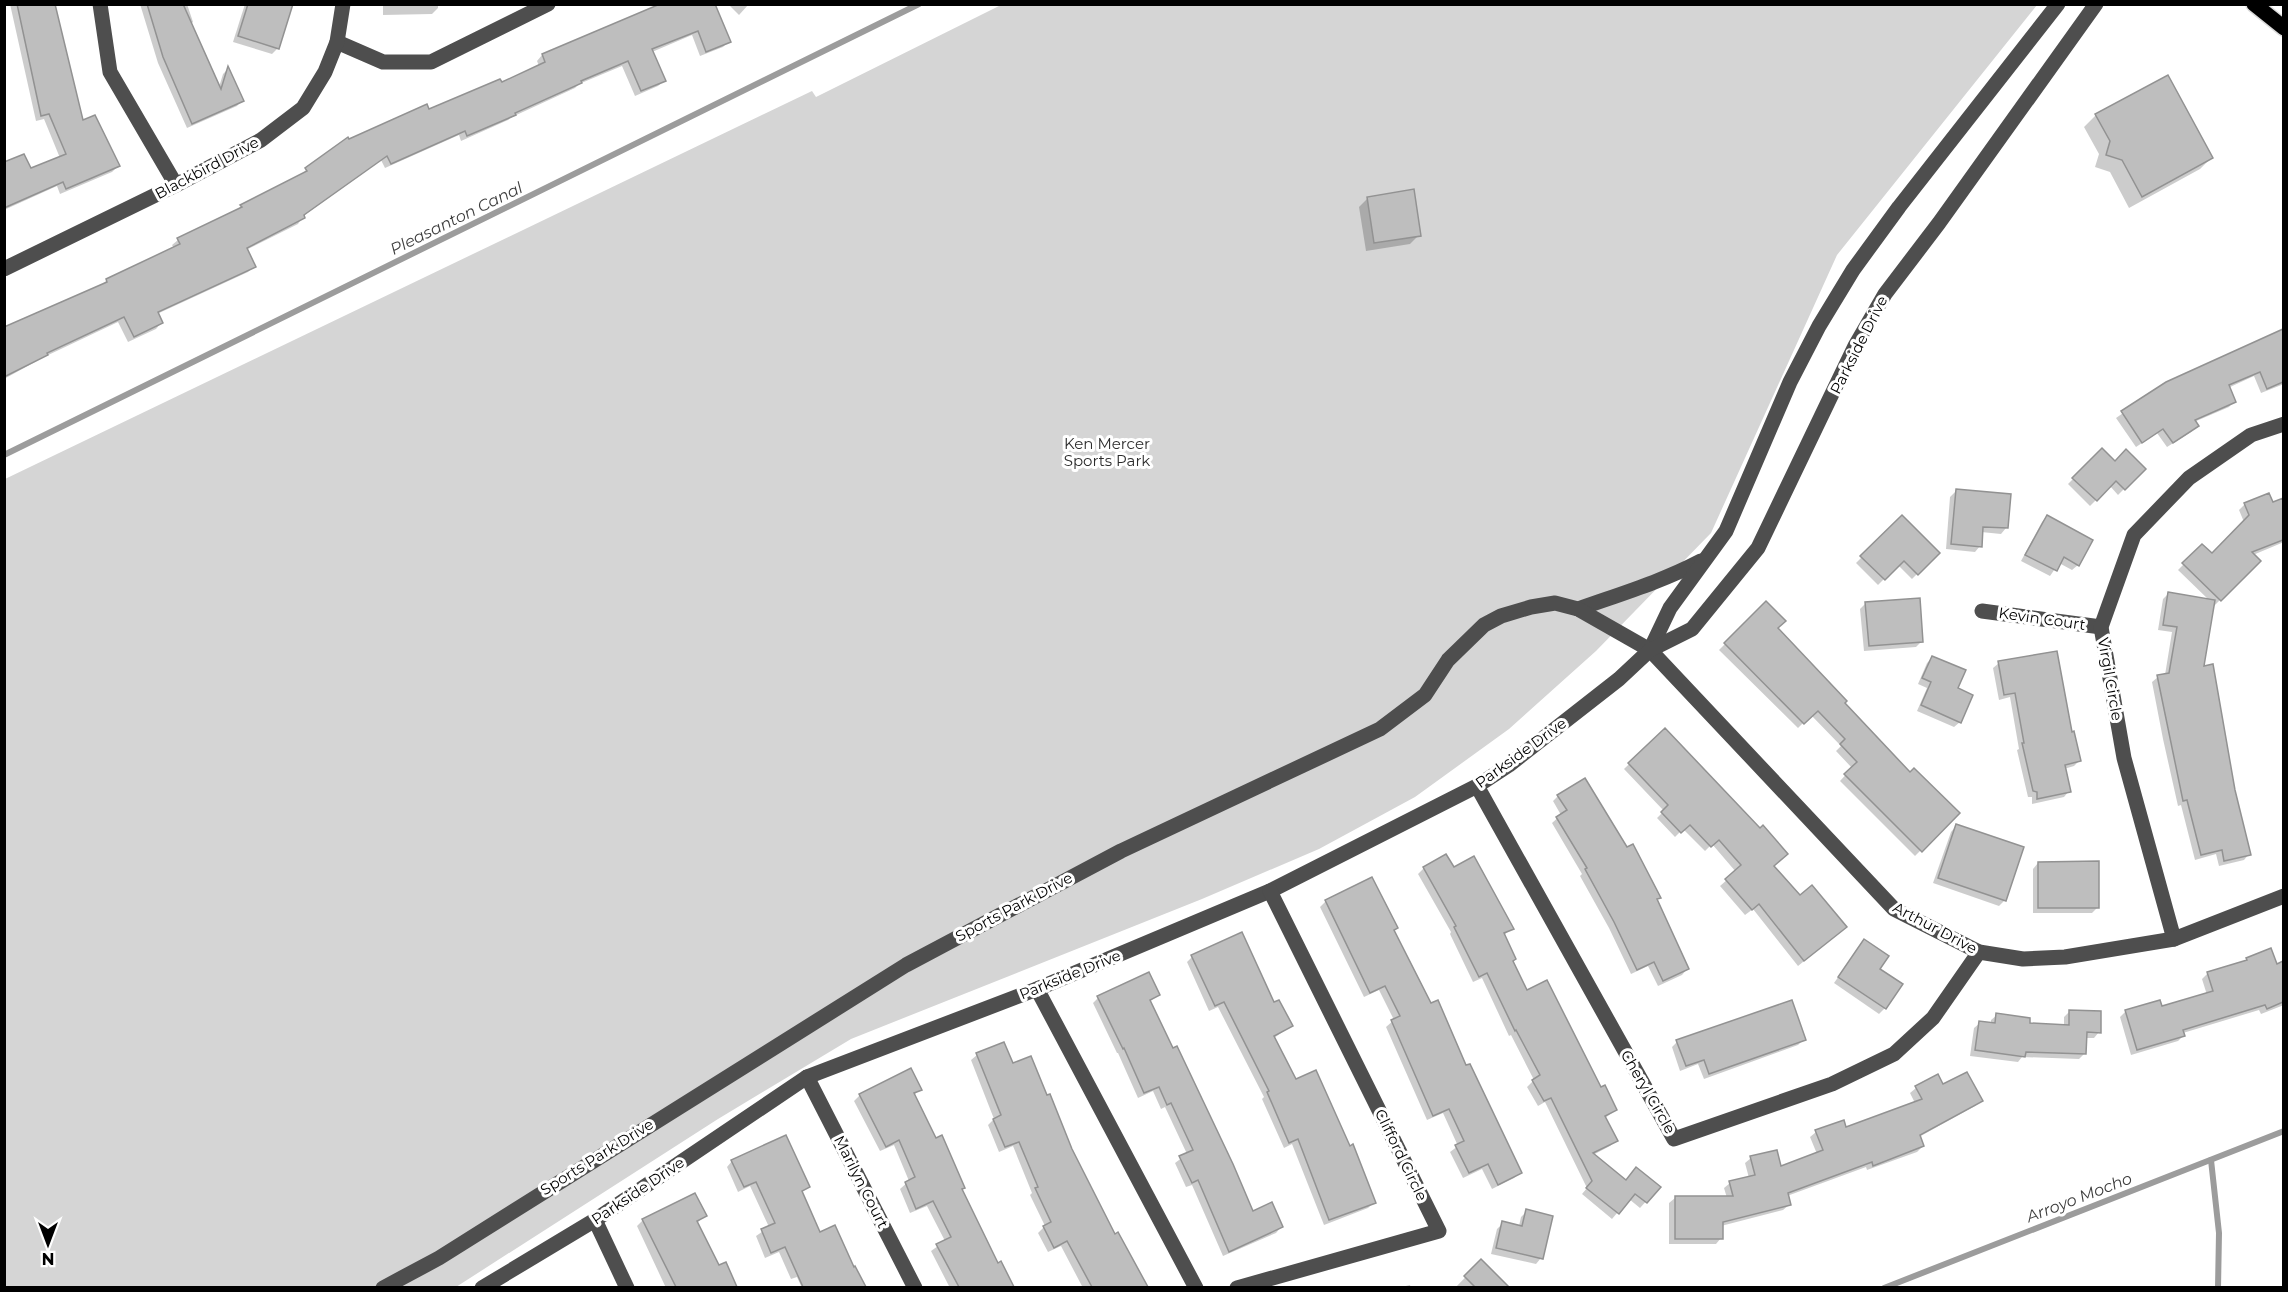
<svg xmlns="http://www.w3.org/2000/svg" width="2288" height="1292" viewBox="0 0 2288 1292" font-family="Montserrat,sans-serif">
<rect width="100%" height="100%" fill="#fff"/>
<polygon fill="#d5d5d5" points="1001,5 2037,5 1837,255 1711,533 1596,651 1509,729 1415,797 1319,849 1202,899 851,1039 718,1119 456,1287 5,1287 5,479 812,91 816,97"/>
<g fill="#0003">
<polygon points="10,4 54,4 82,122 118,166 112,172 60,194 57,186 4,210 4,164 30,170 60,158 44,119 36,121"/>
<polygon points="140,4 187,4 193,22 191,24 219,87 223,74 228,69 242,100 237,106 187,128 158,63"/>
<polygon points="245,4 291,4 278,48 272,54 233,42"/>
<polygon points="383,4 438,4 438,8 432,14 383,15"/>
<polygon points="665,4 729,41 723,47 700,56 692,35 652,52 664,81 658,86 635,96 622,66 579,84 575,88 512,117 508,120 461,141 459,135 385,168 381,160 303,216 298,224 246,250 254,266 248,272 157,314 161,323 156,329 128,342 118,322 44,357 4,379 4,329 101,286 107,280 174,248 172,245 178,240 236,212 241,206 300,175 348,139 349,140 501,84 539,66 537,61 542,55"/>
<polygon points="728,4 749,4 739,15"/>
<polygon points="2096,115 2212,157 2200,169 2129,208 2110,172 2095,167 2099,154 2084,127"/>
<polygon points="1368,198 1419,235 1410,244 1366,251 1359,207"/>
<polygon points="2284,332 2284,384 2261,393 2254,376 2228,388 2234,401 2229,407 2194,422 2197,426 2191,432 2167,447 2157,433 2136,447 2116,418 2166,383"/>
<polygon points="2102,450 2115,463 2144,469 2118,495 2110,486 2090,506 2068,484"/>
<polygon points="1956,491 2006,528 2001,534 1981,532 1980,546 1975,552 1946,549 1950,497"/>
<polygon points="2284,500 2284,542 2253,555 2259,561 2214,606 2213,604 2202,668 2249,854 2244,860 2219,866 2216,854 2195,860 2181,805 2178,806 2163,739 2152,682 2158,677 2165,675 2172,632 2158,630 2163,599 2168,594 2209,600 2178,570 2202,546 2212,555 2244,522 2239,510 2245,504 2272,504"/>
<polygon points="2047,516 2078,565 2072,570 2059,563 2050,576 2021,561 2042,522"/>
<polygon points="1902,517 1938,553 1912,579 1898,565 1878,585 1856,563"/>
<polygon points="1766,603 1776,628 1842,703 1910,774 1958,813 1915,856 1840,781 1852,768 1836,751 1841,746 1811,715 1798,728 1719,650"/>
<polygon points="1866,603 1922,641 1916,647 1864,651 1860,609"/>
<polygon points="1933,657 1956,689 1960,722 1954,727 1917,711 1927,688 1918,684 1927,663"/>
<polygon points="1999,663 2071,734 2079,761 2074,766 2064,769 2069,791 2064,797 2032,804 2032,797 2028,797 2017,750 2019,749 2010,697 1999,700 1993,668"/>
<polygon points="2284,705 2284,761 2282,706"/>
<polygon points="1664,730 1772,866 1799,897 1840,932 1798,966 1753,909 1745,915 1720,886 1736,872 1712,844 1705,851 1683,829 1675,837 1657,818 1664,811 1624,769"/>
<polygon points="1558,796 1627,849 1659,897 1656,900 1687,969 1682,975 1658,986 1648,966 1631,974 1609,928 1580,876 1582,874 1552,823 1561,815 1553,801"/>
<polygon points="1956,826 2005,900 1999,906 1933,883 1951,832"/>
<polygon points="2038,863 2098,907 2092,913 2033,913 2033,869"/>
<polygon points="1424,868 1453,869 1512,928 1503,936 1526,992 1616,1110 1605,1118 1616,1141 1610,1146 1593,1155 1625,1182 1659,1187 1640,1208 1629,1199 1612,1219 1582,1194 1587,1188 1545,1102 1538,1106 1527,1087 1534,1080 1511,1035 1509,1036 1482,978 1473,982 1450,934 1451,932 1418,874"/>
<polygon points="1326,901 1393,931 1430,1005 1520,1172 1514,1178 1492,1189 1482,1169 1463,1178 1450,1152 1458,1146 1443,1113 1427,1120 1386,1027 1394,1020 1379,990 1364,997 1320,907"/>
<polygon points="1864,941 1878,970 1885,1008 1879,1014 1834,983"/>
<polygon points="1192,957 1274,1004 1291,1026 1274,1038 1296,1081 1374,1202 1368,1208 1324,1225 1292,1144 1284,1148 1262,1099 1264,1097 1218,1007 1209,1011 1187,962"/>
<polygon points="2247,960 2276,965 2284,963 2284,1005 2261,1014 2259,1010 2183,1033 2183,1036 2178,1041 2131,1055 2120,1017 2126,1011 2161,1008 2207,995 2202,979 2208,973 2244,962"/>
<polygon points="1159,995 1149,1002 1252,1213 1281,1227 1276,1233 1223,1256 1192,1185 1186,1187 1175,1163 1187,1154 1165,1107 1161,1109 1153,1091 1138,1098 1118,1053 1117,1053 1093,1003 1098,998"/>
<polygon points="2070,1011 2099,1032 2094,1038 2085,1038 2084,1054 2079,1059 2022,1057 2018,1062 1970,1056 1974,1028 1980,1023 1991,1024 1991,1020 1997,1015 2028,1025 2064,1026 2064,1017"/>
<polygon points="1804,1039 1798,1045 1704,1079 1698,1064 1680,1071 1672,1047 1677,1042"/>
<polygon points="977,1055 1012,1065 1071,1149 1115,1236 1145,1288 1083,1288 1061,1246 1048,1252 1038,1233 1045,1226 1030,1195 1032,1193 1013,1146 999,1152 988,1125 994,1119 971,1060"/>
<polygon points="1937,1076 1943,1086 1981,1100 1975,1106 1919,1137 1923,1146 1917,1152 1867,1170 1866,1167 1787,1196 1789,1205 1783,1210 1721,1226 1721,1238 1716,1244 1669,1244 1669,1203 1675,1198 1727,1198 1724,1188 1730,1183 1749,1178 1745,1163 1751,1158 1780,1168 1817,1154 1810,1137 1816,1132 1845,1129 1915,1103 1910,1093 1916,1088"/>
<polygon points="920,1089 914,1095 997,1265 1001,1263 1013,1288 950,1288 931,1251 945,1241 927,1206 910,1213 900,1189 909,1181 894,1145 880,1151 854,1101 860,1095"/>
<polygon points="732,1161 809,1186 801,1193 819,1234 853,1269 855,1268 865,1288 802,1288 797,1277 791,1279 779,1252 765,1258 756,1236 769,1227 750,1186 738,1192 727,1167"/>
<polygon points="1527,1211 1541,1258 1536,1264 1491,1254 1497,1229 1503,1223 1519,1226 1521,1217"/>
<polygon points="705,1216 697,1223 718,1267 725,1264 734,1288 666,1288 637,1226 643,1220"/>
<polygon points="1481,1261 1507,1288 1455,1288"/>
<polygon points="1410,1285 1411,1288 1397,1288"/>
</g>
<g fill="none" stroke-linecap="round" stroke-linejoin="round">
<g stroke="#9c9c9c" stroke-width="6">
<polyline points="4,455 919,4"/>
<polyline points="2211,1160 2219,1233 2218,1288"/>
<polyline points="1884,1288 2284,1131"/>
</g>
</g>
<g fill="#bebebe" stroke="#929292" stroke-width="1.5">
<polygon points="17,4 55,4 83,120 95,115 120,166 66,189 63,182 4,208 4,162 24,154 31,168 66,154 49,114 41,116"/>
<polygon points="147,4 183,4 221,89 228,66 244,101 192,124 163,57"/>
<polygon points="248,4 293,4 279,49 238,36"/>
<polygon points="660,4 715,4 731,42 706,52 698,31 652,49 666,81 641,91 628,61 581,81 582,83 515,113 516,115 467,136 465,131 391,164 387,156 304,215 305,218 247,248 256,267 158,312 163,323 134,337 124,317 47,353 48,355 4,377 4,327 107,282 106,279 180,244 177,238 242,207 240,205 307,171 305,168 348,137 349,139 427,104 429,109 500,79 502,82 545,62 542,54"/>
<polygon points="2168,75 2213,158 2142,197 2122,160 2106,155 2110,141 2095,114"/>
<polygon points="1414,189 1421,236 1374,243 1367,197"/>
<polygon points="2283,329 2283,382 2267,389 2260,372 2229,385 2236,402 2195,420 2199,426 2173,443 2163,429 2142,443 2121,411 2166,382"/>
<polygon points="2102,448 2115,461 2126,449 2146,469 2125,490 2116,481 2097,501 2072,478"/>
<polygon points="1956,489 2011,494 2008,528 1983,527 1982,547 1951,544"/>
<polygon points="2269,493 2273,502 2283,498 2283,540 2252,552 2261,561 2221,601 2182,563 2202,544 2212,553 2249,515 2244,503"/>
<polygon points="1902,515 1940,553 1918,575 1904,561 1885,580 1860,556"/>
<polygon points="2047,515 2093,540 2079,566 2064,557 2057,571 2025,555"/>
<polygon points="2168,592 2215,600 2204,666 2213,664 2235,790 2251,855 2224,861 2222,850 2201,855 2187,800 2183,801 2157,675 2169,673 2177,627 2163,625"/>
<polygon points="1920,598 1923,642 1869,646 1865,602"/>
<polygon points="1766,601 1786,621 1778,628 1847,701 1845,703 1910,772 1914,768 1960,813 1922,852 1844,774 1857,762 1840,744 1845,739 1818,711 1804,724 1724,643"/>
<polygon points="2057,651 2072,732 2074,731 2081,761 2065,765 2071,792 2037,799 2037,792 2033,791 2022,743 2024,743 2015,693 2004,695 1998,661"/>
<polygon points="1932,656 1966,670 1958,688 1973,695 1961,723 1921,705 1931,682 1922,678"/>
<polygon points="1665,728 1760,828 1763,825 1788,854 1774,866 1800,895 1812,885 1847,927 1804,961 1759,904 1752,910 1725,879 1741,865 1719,840 1711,847 1690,825 1681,833 1661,812 1668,805 1628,763"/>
<polygon points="1585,778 1627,847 1633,844 1661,898 1657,899 1689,969 1663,981 1654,962 1637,970 1614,922 1585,869 1587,868 1556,817 1567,810 1557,795"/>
<polygon points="1956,824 2024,847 2006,901 1938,878"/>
<polygon points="1446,854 1454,867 1474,856 1514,929 1504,933 1516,959 1513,961 1527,990 1547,980 1601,1087 1605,1085 1617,1110 1605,1116 1618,1141 1593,1153 1626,1180 1636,1167 1661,1187 1647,1203 1635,1194 1619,1214 1586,1188 1592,1181 1551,1098 1544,1101 1532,1080 1540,1075 1516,1030 1515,1031 1487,973 1479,977 1454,927 1456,926 1423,867"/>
<polygon points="2099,861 2099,908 2038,908 2038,862"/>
<polygon points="1372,877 1398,928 1394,930 1431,1003 1438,1000 1466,1065 1470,1064 1522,1173 1498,1185 1488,1164 1469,1173 1455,1145 1464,1141 1449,1109 1433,1116 1391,1020 1400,1016 1385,986 1370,993 1325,900"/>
<polygon points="1242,932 1274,1002 1279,1000 1293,1026 1274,1036 1296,1079 1316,1070 1350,1146 1353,1144 1376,1203 1329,1220 1298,1139 1289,1143 1267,1092 1269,1091 1224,1002 1215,1006 1191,955"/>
<polygon points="1864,939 1889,956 1880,969 1903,984 1886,1009 1838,977"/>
<polygon points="2271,948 2277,964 2283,961 2283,1002 2267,1009 2265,1005 2183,1030 2185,1036 2137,1050 2125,1010 2160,1000 2162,1006 2213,991 2207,972 2247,960 2246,958"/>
<polygon points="1149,972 1160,995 1150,1000 1173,1048 1177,1046 1233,1164 1253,1211 1272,1202 1283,1227 1229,1252 1198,1180 1192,1183 1179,1156 1193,1150 1171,1103 1167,1105 1159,1087 1144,1093 1124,1048 1123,1049 1097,996"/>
<polygon points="1792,1000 1806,1040 1709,1074 1704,1060 1686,1066 1676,1040"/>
<polygon points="2069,1010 2101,1011 2101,1033 2087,1032 2086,1054 2026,1052 2025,1057 1975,1050 1979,1021 1995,1023 1996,1013 2030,1018 2030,1023 2069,1025"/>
<polygon points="1004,1042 1013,1063 1031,1056 1047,1095 1050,1094 1072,1149 1115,1234 1118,1232 1148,1287 1092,1287 1067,1241 1054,1248 1043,1226 1051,1222 1035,1188 1038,1187 1019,1142 1005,1147 993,1119 1001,1115 976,1053"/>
<polygon points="911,1068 922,1090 914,1093 936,1138 942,1135 965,1188 962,1189 998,1263 1001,1261 1014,1287 959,1287 936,1244 951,1237 933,1201 916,1209 905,1182 915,1177 899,1140 886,1147 859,1094"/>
<polygon points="1967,1072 1983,1101 1920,1135 1924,1146 1873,1166 1872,1162 1788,1193 1791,1205 1723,1222 1723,1239 1675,1239 1675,1196 1733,1196 1729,1181 1755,1175 1750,1156 1777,1150 1781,1166 1823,1150 1815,1130 1844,1120 1846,1127 1922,1099 1915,1086 1938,1074 1943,1084"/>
<polygon points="786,1135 810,1187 802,1191 820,1232 835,1225 854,1267 855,1266 866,1287 803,1287 785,1247 771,1253 761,1229 775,1223 756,1182 744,1187 731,1160"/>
<polygon points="695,1193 707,1216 697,1221 719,1265 726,1262 737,1287 676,1287 642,1219"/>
<polygon points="1526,1209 1553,1216 1543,1259 1496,1248 1502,1221 1522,1226"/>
<polygon points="1481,1259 1509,1287 1475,1287 1464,1276"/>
</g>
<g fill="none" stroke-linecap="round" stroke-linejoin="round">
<g stroke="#dbdbdb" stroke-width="18">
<polyline id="major" points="2254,4 2284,28"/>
</g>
<g stroke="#4e4e4e" stroke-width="15">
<polyline points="100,4 110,72 176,185"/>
<polyline points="337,42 383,62 431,62 548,4"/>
<polyline points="4,269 176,185 261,140 303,108 325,72 337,42 343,4"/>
<path d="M1578 609C1620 594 1661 582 1701 561"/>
<polyline points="1982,611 2101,627"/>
<polyline points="1650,650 1670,608 1726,531 1790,382 1819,326 1853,270 1899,207 2058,4"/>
<polyline points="1477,786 1674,1139 1832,1084 1894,1054 1933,1018 1979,952"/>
<polyline points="2174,939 2124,758 2101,627 2134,535 2189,478 2251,435 2284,424"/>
<polyline points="1037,989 1196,1288"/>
<polyline points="807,1077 915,1288"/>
<polyline points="595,1220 627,1288"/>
<polyline points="383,1288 439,1258 906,965 1121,851 1380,729 1425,695 1448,660 1484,625 1501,616 1531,607 1555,603 1578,609 1650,650 1894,909 1979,952 2023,959 2065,957 2174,939 2284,896"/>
<polyline points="482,1288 595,1220 807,1077 1037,989 1270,891 1477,786 1509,765 1619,679 1650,650 1692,629 1758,548 1855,346 1885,294 1939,223 2096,4"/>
<polyline points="1237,1288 1439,1231 1270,891"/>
</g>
<use href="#major" stroke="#000" stroke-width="15"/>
</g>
<g text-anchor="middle" stroke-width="6" stroke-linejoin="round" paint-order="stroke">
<g font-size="15" fill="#000" stroke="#fff">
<text transform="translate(207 168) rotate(-28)" y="5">Blackbird Drive</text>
<text transform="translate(1859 345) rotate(-63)" y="5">Parkside Drive</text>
<text transform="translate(2042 619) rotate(8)" y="5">Kevin Court</text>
<text transform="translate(2110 679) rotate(80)" y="5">Virgil Circle</text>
<text transform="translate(1521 753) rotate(-36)" y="5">Parkside Drive</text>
<text transform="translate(1014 907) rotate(-28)" y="5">Sports Park Drive</text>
<text transform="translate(1935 928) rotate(28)" y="5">Arthur Drive</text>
<text transform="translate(1070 975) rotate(-22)" y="5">Parkside Drive</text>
<text transform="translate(1648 1092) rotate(60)" y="5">Cheryl Circle</text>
<text transform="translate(1401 1155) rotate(64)" y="5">Clifford Circle</text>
<text transform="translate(597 1157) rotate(-32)" y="5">Sports Park Drive</text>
<text transform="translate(861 1182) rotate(63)" y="5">Marilyn Court</text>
<text transform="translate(638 1191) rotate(-34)" y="5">Parkside Drive</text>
</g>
<g font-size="15" fill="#2c2c2c" stroke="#fff">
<text x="1107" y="449">Ken Mercer<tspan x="1107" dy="17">Sports Park</tspan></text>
</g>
<g font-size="16" font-style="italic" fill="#3d3d3d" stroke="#fff">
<text transform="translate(456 218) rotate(-26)" y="6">Pleasanton Canal</text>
<text transform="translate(2079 1197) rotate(-21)" y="6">Arroyo Mocho</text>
</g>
</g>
<rect width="2288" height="1292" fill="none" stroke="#000000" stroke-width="12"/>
<g transform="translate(48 1244) rotate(180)" stroke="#ffffff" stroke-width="4.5" paint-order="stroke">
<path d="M0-4.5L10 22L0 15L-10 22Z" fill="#000000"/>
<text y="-9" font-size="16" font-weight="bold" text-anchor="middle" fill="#000000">N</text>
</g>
</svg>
